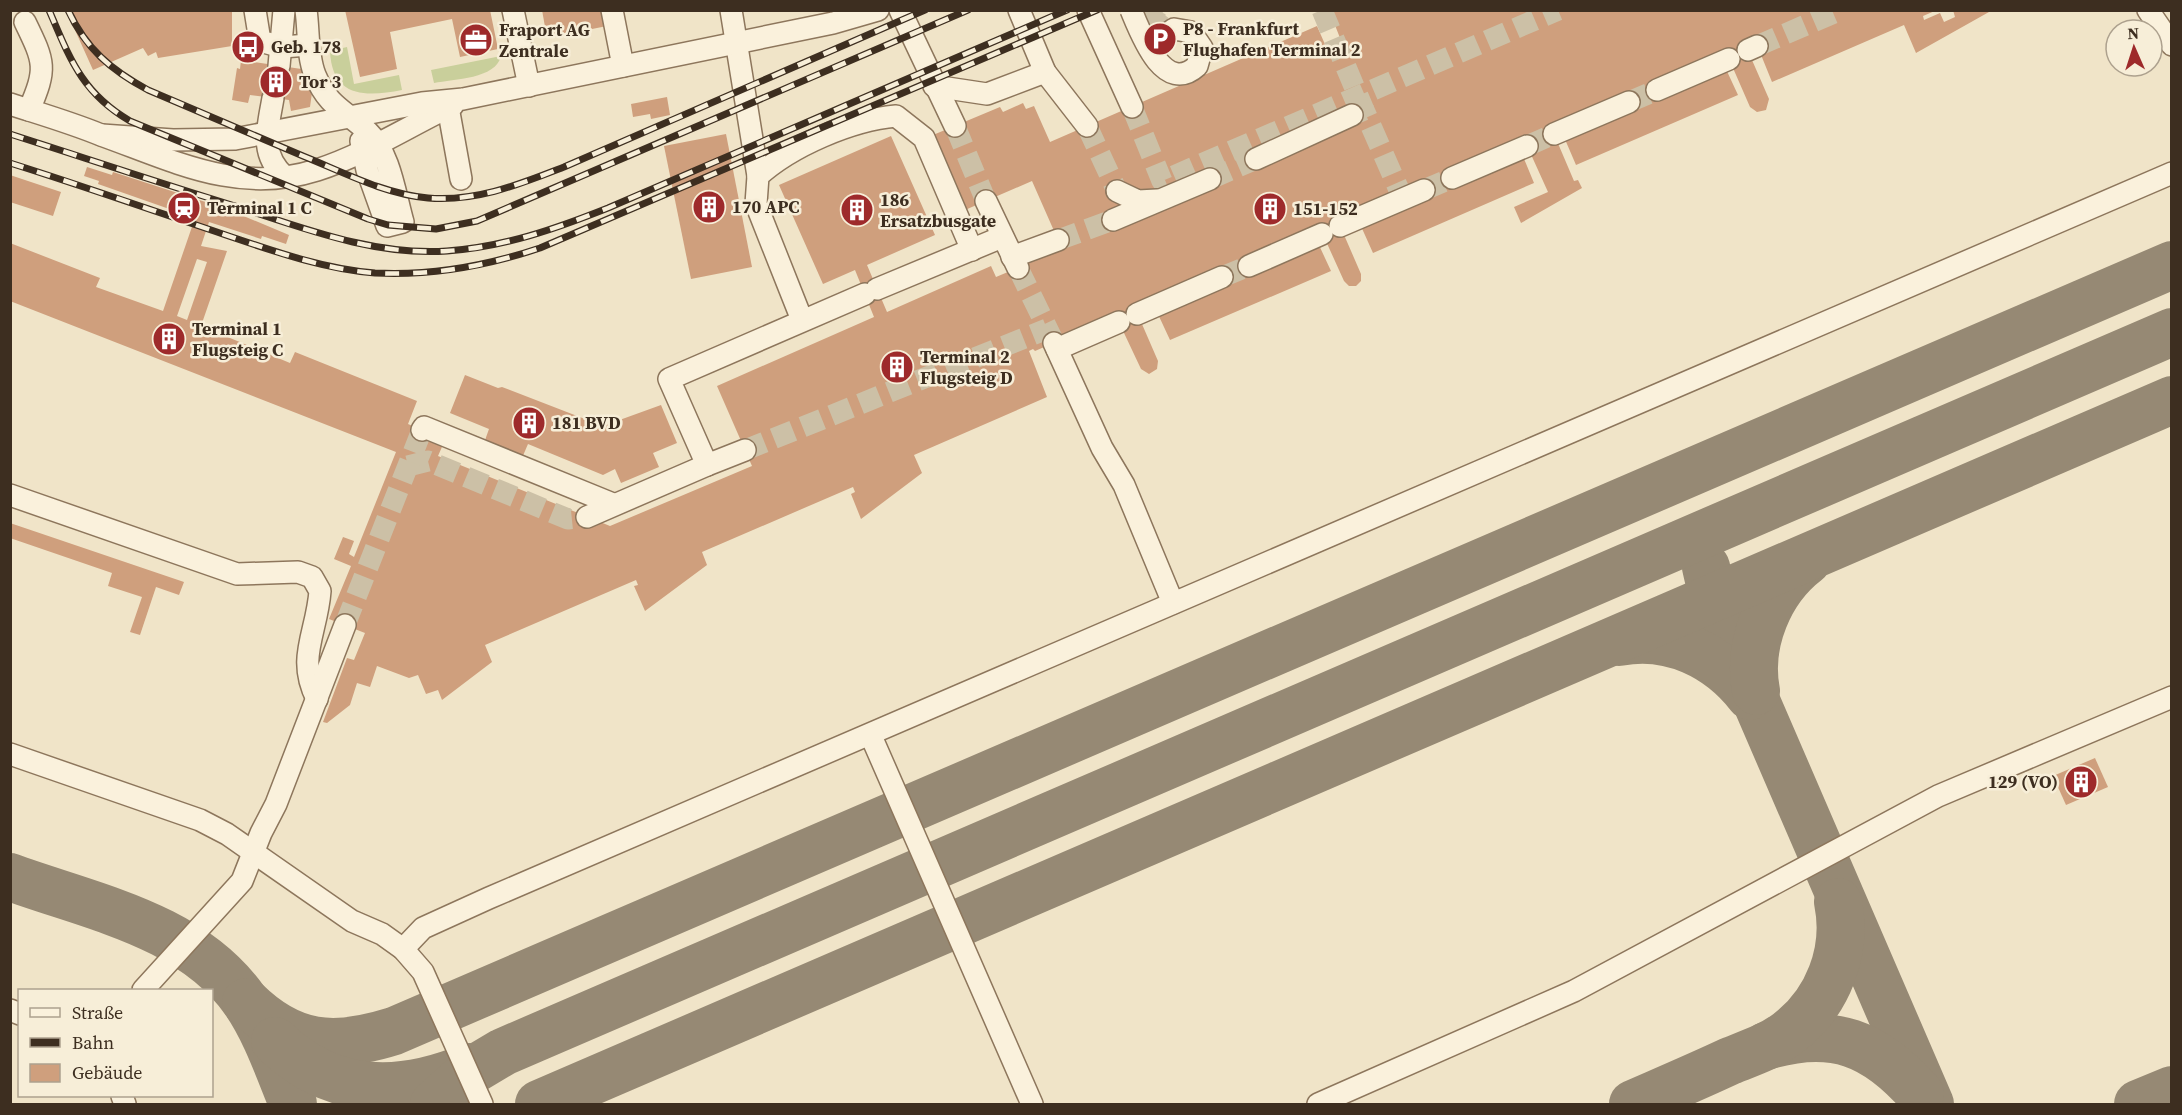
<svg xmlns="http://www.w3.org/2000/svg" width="2182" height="1115" viewBox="0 0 2182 1115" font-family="'Source Serif 4',serif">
<rect width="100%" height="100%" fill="#f0e4c8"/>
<g fill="#c9cf9b">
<path d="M347 47 354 84 399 75 402 90C366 97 332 98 330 51Z"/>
<path d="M501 56C496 79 454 79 434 83L431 70Z"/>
</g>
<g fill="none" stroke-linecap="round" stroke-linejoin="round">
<g stroke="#968974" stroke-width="48">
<polyline points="1706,567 1713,598 1740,664 1930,1104"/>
<path d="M1619 642C1670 632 1719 656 1750 696"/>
<path d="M1756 691C1747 643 1769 590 1807 561"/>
<path d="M10 877C92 907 192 925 245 1001 266 1031 279 1070 293 1104"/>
<path d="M246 1002C292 1047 334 1050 394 1031L2172 265"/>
<path d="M275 1041C332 1096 399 1096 469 1067"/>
<path d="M1766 1046C1833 1026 1875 1043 1920 1094"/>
<polyline points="434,1104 471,1071 503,1052 2172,332"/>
<polyline points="539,1104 2172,400"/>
<path d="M1633 1104C1665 1090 1698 1076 1730 1061 1750 1053 1771 1046 1788 1033 1828 1003 1848 951 1838 902"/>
<polyline points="2138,1104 2172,1090"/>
</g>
</g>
<g fill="#cf9f7d" fill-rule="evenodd">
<polygon points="66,10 228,10 232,12 232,46 158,58 156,52 148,56 143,48 93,70"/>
<polygon points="345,10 490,10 498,49 460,57 452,19 390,32 397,69 360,77"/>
<polygon points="542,10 604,10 607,26 547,38"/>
<path d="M1329 10H1937L1923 16 1924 20 1940 13 1944 22 1955 17 1953 10 1989 12 1916 53 1904 25 1772 82 1755 40 1745 44 1769 99 1766 110 1757 112 1750 107 1726 52 1725 67 1738 95 1576 165 1564 137 1551 127 1574 181 1578 180 1582 188 1521 223 1514 207 1548 192 1524 139 1522 154 1534 183 1373 253 1360 224 1338 221 1361 274V281L1356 286H1349L1344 281 1320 228 1318 243 1331 271 1170 340 1157 312 1135 308 1158 361 1157 369 1149 374 1141 369 1116 316 1035 351 1033 349 1029 351 1047 397 914 455 922 473 861 519 851 494 855 492 853 487 702 552 707 565 645 611 634 586 638 585 636 580 485 645 492 662 442 700 438 690 426 694 418 675 409 678 377 666 370 687 357 683 350 705 327 723 323 722 347 658 354 660 365 633 329 619 351 566 334 559 343 537 354 541 349 554 354 557 396 452 10 301V243L100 278 96 287 163 311 195 218 98 184 99 181 84 176 87 167 112 175 113 172 227 209 289 235 286 244 262 236 261 239 209 222 201 246 227 251 201 326 290 363 295 352 417 401 408 424 445 440 438 456 610 526 752 466 717 386 874 317 855 270 823 284 779 185 891 136 935 235 867 265 887 312 991 266 996 277 1062 249 1032 181 965 210 933 135 1000 107 1003 112 1023 103 1026 109 1034 106 1050 142 1317 26 1327 49 1342 43ZM197 259 207 262 187 320 177 316Z"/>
<polygon points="241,60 315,71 310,107 291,111 289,100 250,95 248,103 232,100 237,68 240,69"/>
<polygon points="667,97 670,115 651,119 650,114 633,117 631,104"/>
<polygon points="726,134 752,267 691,279 664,146"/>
<polygon points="10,175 61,192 53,216 10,202"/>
<polygon points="465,375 498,388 502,387 603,426 661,405 677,443 653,453 659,467 621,483 615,469 603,475 528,444 522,458 484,443 489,429 450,413"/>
<polygon points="10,523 184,582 179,595 156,587 140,635 130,632 142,597 108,586 112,573 10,538"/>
<polygon points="2095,758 2108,787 2066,805 2053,776"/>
</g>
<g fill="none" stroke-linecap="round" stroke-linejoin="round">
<g stroke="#ccc0a6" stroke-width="21" stroke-dasharray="21 10" stroke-linecap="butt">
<path d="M1156 10 1153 17C1166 33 1168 28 1187 30"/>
<polyline points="1322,10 1364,110"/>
<polyline points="1757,46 1841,10"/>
<polyline points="273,98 279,66"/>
<polyline points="1629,102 1657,90"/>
<polyline points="1132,107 1162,181 1558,10"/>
<polyline points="1352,115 1364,110 1403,199"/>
<polyline points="955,126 986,201"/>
<polyline points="1087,126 1117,191"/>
<polyline points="1527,146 1554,134"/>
<polyline points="1210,179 1256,159"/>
<polyline points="1424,190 1452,178"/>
<polyline points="1058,240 1113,220"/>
<polyline points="1018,268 1053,340"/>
<polyline points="1222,277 1249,266"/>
<polyline points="745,450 1047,329"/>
<polyline points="408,466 428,461 568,519 587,517"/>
<polyline points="345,625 422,430"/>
</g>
<g stroke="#8d765c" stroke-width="24">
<g id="minor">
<polyline points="255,10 260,41 282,47 309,45"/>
<path d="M306 10C309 31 307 55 315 75 328 107 346 111 368 132 390 153 395 194 403 222L387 226 367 170 361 141 363 139"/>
<polyline points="513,10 529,86"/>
<polyline points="612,10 623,66"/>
<polyline points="731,10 758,176"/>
<polyline points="900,10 955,126"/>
<polyline points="1019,10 1045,72 1087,126"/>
<polyline points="1088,10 1132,107"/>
<polyline points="2148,10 2172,45"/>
<path d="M25 22C45 63 47 68 29 110"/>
<polyline points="1748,50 1757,46"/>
<polyline points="279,66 284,10"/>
<polyline points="934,86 987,94 1045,72"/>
<polyline points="1657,90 1729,59"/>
<path d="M273 98C268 128 259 153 284 176"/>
<path d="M10 104C41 114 72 123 101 135 174 161 238 195 317 170 364 155 409 126 453 105"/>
<polyline points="448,107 461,179"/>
<polyline points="1554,134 1629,102"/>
<polyline points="102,135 173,140 235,139 422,103 463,99 833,23 878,10"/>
<polyline points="1256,159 1352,115"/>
<polyline points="1452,178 1527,146"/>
<polyline points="1117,191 1138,201 1157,200"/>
<polyline points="986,201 1018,268"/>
<polyline points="1113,220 1210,179"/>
<polyline points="1340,226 1424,190"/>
<polyline points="1012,257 1058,240"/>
<polyline points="1249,266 1322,234"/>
<polyline points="877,289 1002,237"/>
<polyline points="1137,314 1222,277"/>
<path d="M802 320 756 204 758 176C791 146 851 120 896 116L924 138 972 250"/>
<polyline points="1054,343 1102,448 1124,485 1173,603"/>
<polyline points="1057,349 1119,322"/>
<polyline points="422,430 424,427 613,504"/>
<polyline points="745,450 707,465 669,379 865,294"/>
<path d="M10 495 237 574 298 572 312 577 320 591C317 633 296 658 317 699"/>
<polyline points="587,517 707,465"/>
<polyline points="871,736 1032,1104"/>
<polyline points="10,754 200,820 227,834 352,921 382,934 403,949 423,972 482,1104"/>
<polyline points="403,949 423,928 489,898 2172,173"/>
<polyline points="143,990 242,881 261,833 276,804 345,625"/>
<polyline points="10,1010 20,1014"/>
<polyline points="122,1096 125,1104"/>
<polyline points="1318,1104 1574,991 1938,796 2172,697"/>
</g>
</g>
<use href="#minor" stroke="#faf1dc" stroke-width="21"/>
<g stroke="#3d2e20" stroke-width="7">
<g id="rail">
<path d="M49 10C70 59 82 93 130 121L368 219 388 225 436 229 477 221 968 10"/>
<path d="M68 10C86 49 111 70 148 90 200 112 251 134 303 156 343 172 384 194 428 198 477 202 520 184 564 167L925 10"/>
<path d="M10 134C85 158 160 183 235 206 303 228 374 256 447 251 504 247 555 229 608 208L1067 10"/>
<path d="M10 163C80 185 148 209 217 232 268 249 321 269 375 273 433 276 486 266 540 248L1097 10"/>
</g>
</g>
<use href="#rail" stroke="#f7eed8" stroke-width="4.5" stroke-dasharray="14" stroke-linecap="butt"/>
<g stroke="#8d765c" stroke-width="24" stroke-linecap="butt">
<path id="minor-bridge" d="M1131 10C1141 34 1164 96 1197 66L1202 48 1191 32 1174 29 1160 39"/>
</g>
<use href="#minor-bridge" stroke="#faf1dc" stroke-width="21"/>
</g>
<defs>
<g id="parking-disc" transform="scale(1.725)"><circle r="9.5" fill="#9e2a2b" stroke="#f7eed8"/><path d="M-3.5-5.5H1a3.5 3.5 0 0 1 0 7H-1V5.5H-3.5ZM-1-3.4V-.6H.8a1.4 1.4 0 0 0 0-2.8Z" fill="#fff"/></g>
<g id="office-disc" transform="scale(1.725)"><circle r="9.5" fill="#9e2a2b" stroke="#f7eed8"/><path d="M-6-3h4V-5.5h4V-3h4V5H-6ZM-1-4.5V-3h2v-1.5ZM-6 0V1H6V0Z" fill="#fff"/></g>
<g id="bus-disc" transform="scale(1.725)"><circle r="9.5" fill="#9e2a2b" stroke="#f7eed8"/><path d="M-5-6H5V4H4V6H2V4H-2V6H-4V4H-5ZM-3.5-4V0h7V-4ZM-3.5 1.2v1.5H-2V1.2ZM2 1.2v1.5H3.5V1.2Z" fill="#fff"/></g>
<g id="building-disc" transform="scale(1.725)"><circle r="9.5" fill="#9e2a2b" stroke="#f7eed8"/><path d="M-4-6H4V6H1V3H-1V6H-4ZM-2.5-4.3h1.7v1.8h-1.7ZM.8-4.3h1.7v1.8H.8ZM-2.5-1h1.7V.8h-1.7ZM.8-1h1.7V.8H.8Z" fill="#fff"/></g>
<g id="station-disc" transform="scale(1.725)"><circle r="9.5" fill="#9e2a2b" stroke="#f7eed8"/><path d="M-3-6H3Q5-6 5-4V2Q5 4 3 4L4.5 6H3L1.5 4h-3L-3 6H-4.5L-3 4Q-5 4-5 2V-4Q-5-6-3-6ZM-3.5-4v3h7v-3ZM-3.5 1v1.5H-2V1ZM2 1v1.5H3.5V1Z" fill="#fff"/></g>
</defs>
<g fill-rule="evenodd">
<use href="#parking-disc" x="1160" y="39"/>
<use href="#office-disc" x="476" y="40"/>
<use href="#bus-disc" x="248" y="47"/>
<use href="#building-disc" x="276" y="82"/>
<use href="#building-disc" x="709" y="207"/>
<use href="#station-disc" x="184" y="208"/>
<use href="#building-disc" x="1270" y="209"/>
<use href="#building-disc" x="857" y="210"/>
<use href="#building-disc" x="169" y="339"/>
<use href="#building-disc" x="897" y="367"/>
<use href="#building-disc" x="529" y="423"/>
<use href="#building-disc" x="2081" y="782"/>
</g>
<g text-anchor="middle" stroke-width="5" stroke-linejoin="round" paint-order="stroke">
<g font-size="18" font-weight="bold" fill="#3d2e20" stroke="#f7eed8" text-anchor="start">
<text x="1183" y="35">P8 - Frankfurt<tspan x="1183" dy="21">Flughafen Terminal 2</tspan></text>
<text x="499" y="36">Fraport AG<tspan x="499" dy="21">Zentrale</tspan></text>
<text x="271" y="53">Geb. 178</text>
<text x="299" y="88">Tor 3</text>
<text x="880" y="206">186<tspan x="880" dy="21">Ersatzbusgate</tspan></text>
<text x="732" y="213">170 APC</text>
<text x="207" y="214">Terminal 1 C</text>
<text x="1293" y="215">151-152</text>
<text x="192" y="335">Terminal 1<tspan x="192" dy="21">Flugsteig C</tspan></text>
<text x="920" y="363">Terminal 2<tspan x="920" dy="21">Flugsteig D</tspan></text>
<text x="552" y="429">181 BVD</text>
<text x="2058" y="788" text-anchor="end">129 (VO)</text>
</g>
</g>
<rect width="2182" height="1115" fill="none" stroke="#3d2e20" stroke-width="24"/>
<rect x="18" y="989" width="195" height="108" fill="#f7eed8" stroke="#ada18e" stroke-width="1.5"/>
<rect x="30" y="1008" width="30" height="9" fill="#faf1dc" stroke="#ada18e" stroke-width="1.5"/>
<text x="72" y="1019" font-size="18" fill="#3d2e20">Straße</text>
<rect x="30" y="1038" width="30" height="9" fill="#3d2e20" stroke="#ada18e" stroke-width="1.5"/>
<text x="72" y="1049" font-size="18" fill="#3d2e20">Bahn</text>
<rect x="30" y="1064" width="30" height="18" fill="#cf9f7d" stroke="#ada18e" stroke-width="1.5"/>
<text x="72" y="1079" font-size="18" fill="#3d2e20">Gebäude</text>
<g transform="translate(2134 48) rotate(357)"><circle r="28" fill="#f7eed8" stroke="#ada18e" stroke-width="1.5"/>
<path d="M0-4.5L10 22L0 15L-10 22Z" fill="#9e2a2b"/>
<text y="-9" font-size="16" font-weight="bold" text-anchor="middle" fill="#3d2e20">N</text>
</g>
</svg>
